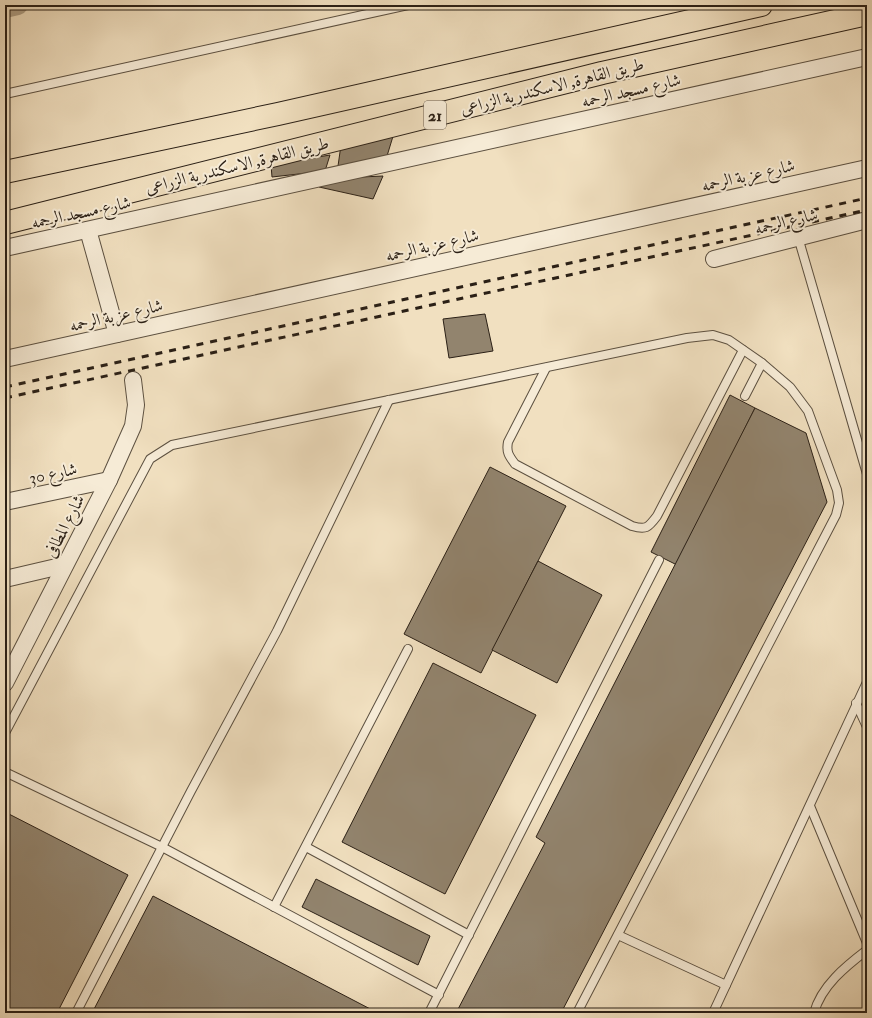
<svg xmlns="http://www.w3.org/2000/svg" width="872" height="1018" viewBox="0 0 872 1018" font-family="'IM FELL Double Pica',Amiri,serif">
<rect width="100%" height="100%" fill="#f1e0c0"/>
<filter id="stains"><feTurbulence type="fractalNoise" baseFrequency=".005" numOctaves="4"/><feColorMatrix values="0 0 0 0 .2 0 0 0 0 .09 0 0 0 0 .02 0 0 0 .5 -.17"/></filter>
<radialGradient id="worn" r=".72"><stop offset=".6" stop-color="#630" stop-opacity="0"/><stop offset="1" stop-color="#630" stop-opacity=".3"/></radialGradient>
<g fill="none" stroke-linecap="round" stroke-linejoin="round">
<polyline stroke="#ae9f86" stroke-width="20" points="5,8 18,5"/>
</g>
<g fill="#92846e" stroke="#2b2016">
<polygon points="394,133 387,156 338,166 341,145"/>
<polygon points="330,155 325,171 272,177 271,165"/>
<polygon points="383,176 373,199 319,187 319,179"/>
<polygon points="485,314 493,351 449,358 443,319"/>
<polygon points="730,395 755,408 677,565 651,552"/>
<polygon points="755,408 806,433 827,502 561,1013 456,1013 545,843 536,837"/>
<polygon points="490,467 566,506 481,673 404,634"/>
<polygon points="538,561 602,595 557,683 492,650"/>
<polygon points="433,663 536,715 445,894 342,842"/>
<polygon points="5,812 128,875 57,1013 5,1013"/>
<polygon points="316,879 430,936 418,965 302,907"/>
<polygon points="153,896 378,1013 92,1013"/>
</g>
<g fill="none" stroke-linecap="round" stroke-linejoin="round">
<g stroke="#5c5040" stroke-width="10">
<g id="service">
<polyline points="5,94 408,5"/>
<polyline points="798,237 867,474"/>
<path d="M546 368 508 442C506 452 509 456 515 464L632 526C646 530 648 528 657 516L743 350"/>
<polyline points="745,396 762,363"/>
<polyline points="856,703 867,727"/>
<polyline points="5,733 150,459 172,445 687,338 713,335 729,340 762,363 790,387 808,411 837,490 839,503 836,515 577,1013"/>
<polyline points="5,772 162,847 439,995"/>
<polyline points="810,806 867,943"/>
<polyline points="306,847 469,935"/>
<polyline points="274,907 408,649"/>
<polyline points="618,935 726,985"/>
<polyline points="76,1013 191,791 277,631 389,400"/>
<polyline points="429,1013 659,560"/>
<polyline points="713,1013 867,682"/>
<path d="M814 1013C821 986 846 966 867 950"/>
</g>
</g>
<g stroke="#5c5040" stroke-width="18">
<g id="minor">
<polyline points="88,230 117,334"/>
<polyline points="5,248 867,57"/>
<polyline points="714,259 867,220"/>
<polyline points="5,359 867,168"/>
<polyline points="5,502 109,480"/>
<polyline points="5,579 65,565"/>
<polyline points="5,683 109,480 133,426 136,405 133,380"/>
</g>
</g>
<g stroke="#2b2016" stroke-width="24">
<g id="trunk">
<polyline points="5,172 278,114 761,5"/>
<polyline points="5,223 602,73 867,14"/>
</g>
</g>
<use href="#service" stroke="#f6ebd6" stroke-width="8"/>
<use href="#minor" stroke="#f6ebd6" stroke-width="16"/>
<use href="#trunk" stroke="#f1e0c0" stroke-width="22"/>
<g stroke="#2b2016" stroke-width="3" stroke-dasharray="7 7" stroke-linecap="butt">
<polyline points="5,387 867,198"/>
<polyline points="5,398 867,210"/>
</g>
</g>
<g text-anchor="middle" stroke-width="4" stroke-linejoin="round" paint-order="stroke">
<rect fill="#f6ebd6" stroke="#685d50" stroke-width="1" x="424" y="101" width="22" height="28" rx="3"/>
<g font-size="16" font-weight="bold" fill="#2b2016">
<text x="435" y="121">21</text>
</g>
<g font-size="17" fill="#2b2016" stroke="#f6ebd6">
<text transform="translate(552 86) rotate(-14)" y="6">طريق القاهرة, الاسكندرية الزراعى</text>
<text transform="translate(631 90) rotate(-13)" y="6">شارع مسجد الرحمه</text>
<text transform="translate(237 165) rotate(-14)" y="6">طريق القاهرة, الاسكندرية الزراعى</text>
<text transform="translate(748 175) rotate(-13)" y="6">شارع عزبة الرحمه</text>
<text transform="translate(81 212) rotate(-12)" y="6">شارع مسجد الرحمه</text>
<text transform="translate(786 221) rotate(-14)" y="6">شارع الرحمه</text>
<text transform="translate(432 245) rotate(-13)" y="6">شارع عزبة الرحمه</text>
<text transform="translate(116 315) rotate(-13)" y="6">شارع عزبة الرحمه</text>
<text transform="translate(53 473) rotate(-12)" y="6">شارع 30</text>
<text transform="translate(64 526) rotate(-63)" y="6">شارع المطافى</text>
</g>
</g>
<rect width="872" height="1018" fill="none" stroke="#f1e0c0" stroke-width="20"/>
<rect x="6" y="6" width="860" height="1006" fill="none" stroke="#2b2016" stroke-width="2"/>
<rect x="10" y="10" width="852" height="998" fill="none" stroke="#2b2016"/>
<rect width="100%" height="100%" filter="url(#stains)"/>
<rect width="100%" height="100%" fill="url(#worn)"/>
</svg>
